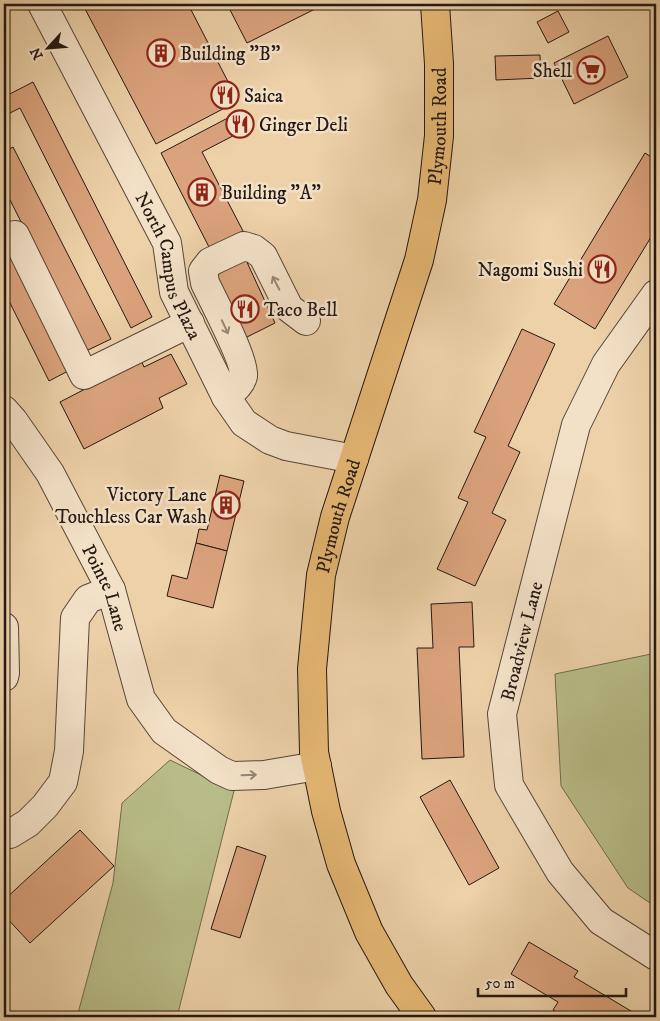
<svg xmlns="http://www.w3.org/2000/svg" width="660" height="1021" viewBox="0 0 660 1021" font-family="'IM FELL DW Pica',serif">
<rect width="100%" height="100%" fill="#edd1a9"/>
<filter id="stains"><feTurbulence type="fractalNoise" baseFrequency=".004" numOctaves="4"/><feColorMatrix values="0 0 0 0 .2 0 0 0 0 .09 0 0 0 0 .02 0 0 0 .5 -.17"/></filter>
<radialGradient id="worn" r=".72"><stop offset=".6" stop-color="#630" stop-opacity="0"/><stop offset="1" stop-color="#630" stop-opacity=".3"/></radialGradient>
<g fill="#b8bc88" stroke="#6e6a4e">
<polygon points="656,653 656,907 628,888 561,786 555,674"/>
<polygon points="170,760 234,791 177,1017 77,1017 113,883 122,803"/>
</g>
<g fill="#dba37d" stroke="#241814">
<polygon points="85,4 188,4 238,101 156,144 83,5"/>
<polygon points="227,4 325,4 247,43"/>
<polygon points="558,11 569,32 548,43 537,22"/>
<polygon points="608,36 628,77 574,104 554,63"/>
<polygon points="540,55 541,78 496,80 495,56"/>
<polygon points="33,82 152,317 131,328 20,108 4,116 4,97"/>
<polygon points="243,110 252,126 202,152 243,231 210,249 161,153"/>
<polygon points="13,147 111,339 86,351 4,188 4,152"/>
<polygon points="645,153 656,160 656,229 595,329 554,304"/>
<polygon points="4,243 70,370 49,381 4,291"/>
<polygon points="246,260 275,323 239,341 212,277"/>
<polygon points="522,329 555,344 508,446 520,452 492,513 506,520 475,586 437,569 468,502 458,498 486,437 474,432"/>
<polygon points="171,354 187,384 159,398 163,408 84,449 60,402 141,360 144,367"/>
<polygon points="220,475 244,481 227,551 196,543 199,529 207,530"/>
<polygon points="196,543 227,551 213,608 167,596 172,575 187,579"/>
<polygon points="472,602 474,647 459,647 464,757 422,759 417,648 433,648 431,604"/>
<polygon points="450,780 499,868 469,885 420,797"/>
<polygon points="80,830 114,866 30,943 4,915 4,900"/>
<polygon points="237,846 266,856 240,938 211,929"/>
<polygon points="529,942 578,971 574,977 641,1017 565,1017 553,1010 558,1002 511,974"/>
</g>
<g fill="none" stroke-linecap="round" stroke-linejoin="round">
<g stroke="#564639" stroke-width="30">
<g id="minor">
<path id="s1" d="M42 4 167 243 174 292 226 397 244 423 270 440 286 446 354 459"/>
<polyline points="15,235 84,375 190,323"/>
<polyline points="656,294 606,364 576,425 502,714 509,785 560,872 601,921 656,956"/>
<path d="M226 397C232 391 241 385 243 376 246 362 213 300 205 283L203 271 210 262 244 246 254 249 263 256 289 308 306 321"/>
<path id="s2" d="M4 410 13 420 50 473 111 590 141 699 164 731 219 770 232 776 264 775 317 766"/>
<polyline points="4,627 5,673 4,677"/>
<polyline points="4,835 10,834 28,823 45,806 63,782 69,751 75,618 88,599 111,590"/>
</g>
</g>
<g stroke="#241814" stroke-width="30">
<g id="major">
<path id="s3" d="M422 1017 399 985 369 932 341 864 326 811 314 752 312 669 321 575 335 517 419 260 432 200 439 136V64L435 4"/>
</g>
</g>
<use href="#minor" stroke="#f3e1c7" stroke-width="28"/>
<use href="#major" stroke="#e6b874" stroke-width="28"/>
</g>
<defs><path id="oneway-shaft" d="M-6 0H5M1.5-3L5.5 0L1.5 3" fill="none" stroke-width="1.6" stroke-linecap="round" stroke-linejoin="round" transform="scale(1.25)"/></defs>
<g stroke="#968776">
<use href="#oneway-shaft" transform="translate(276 283) rotate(-117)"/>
<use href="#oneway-shaft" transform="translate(225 327) rotate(65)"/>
<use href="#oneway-shaft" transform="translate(249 775) rotate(-2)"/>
</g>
<defs>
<g id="building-ring" transform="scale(1.4375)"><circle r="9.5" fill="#f3e1c7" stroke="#8f2418" stroke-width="1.5"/><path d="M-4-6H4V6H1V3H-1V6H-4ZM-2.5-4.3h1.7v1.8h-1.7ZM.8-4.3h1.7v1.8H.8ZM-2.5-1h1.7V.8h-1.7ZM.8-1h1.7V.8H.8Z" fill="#8f2418"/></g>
<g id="supermarket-ring" transform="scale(1.4375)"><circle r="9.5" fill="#f3e1c7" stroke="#8f2418" stroke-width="1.5"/><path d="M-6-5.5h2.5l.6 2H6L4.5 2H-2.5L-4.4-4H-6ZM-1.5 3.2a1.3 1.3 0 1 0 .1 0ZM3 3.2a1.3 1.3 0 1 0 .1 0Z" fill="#8f2418"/></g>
<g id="restaurant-ring" transform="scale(1.4375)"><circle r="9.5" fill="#f3e1c7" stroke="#8f2418" stroke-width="1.5"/><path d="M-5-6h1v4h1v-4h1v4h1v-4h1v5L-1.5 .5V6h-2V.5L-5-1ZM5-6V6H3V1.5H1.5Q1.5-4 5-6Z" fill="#8f2418"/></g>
</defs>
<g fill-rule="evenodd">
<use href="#building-ring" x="161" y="53"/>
<use href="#supermarket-ring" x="591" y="70"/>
<use href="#restaurant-ring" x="225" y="95"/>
<use href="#restaurant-ring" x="240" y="124"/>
<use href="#building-ring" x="202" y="192"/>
<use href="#restaurant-ring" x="602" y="269"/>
<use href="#restaurant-ring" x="245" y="309"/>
<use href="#building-ring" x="226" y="505"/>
</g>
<g text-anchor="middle" stroke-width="5" stroke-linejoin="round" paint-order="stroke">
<g font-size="19" fill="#241814" stroke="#f3e1c7" text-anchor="start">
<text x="180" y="60">Building "B"</text>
<text x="572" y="77" text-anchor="end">Shell</text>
<text x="244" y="102">Saica</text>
<text x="259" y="131">Ginger Deli</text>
<text x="221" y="199">Building "A"</text>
<text x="583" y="276" text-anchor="end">Nagomi Sushi</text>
<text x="264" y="316">Taco Bell</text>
<text x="207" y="501" text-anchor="end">Victory Lane<tspan x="207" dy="22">Touchless Car Wash</tspan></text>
</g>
<g font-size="19" fill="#241814" stroke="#f3e1c7">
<text dy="7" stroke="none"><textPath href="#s3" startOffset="932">Plymouth Road</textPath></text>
<text dy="7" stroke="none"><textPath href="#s1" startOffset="292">North Campus Plaza</textPath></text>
<text dy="7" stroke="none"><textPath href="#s3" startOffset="528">Plymouth Road</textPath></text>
<text dy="7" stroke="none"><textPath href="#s2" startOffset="206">Pointe Lane</textPath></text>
<text transform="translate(521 641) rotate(-76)" y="7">Broadview Lane</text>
</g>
</g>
<rect width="660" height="1021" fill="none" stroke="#edd1a9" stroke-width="20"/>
<rect x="5" y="5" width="650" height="1011" fill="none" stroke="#241814" stroke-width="2.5"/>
<rect x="10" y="10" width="640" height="1001" fill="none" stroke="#241814"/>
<g transform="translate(48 48) rotate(244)" stroke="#f3e1c7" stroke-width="4" paint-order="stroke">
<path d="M0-4L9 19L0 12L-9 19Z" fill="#241814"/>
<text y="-8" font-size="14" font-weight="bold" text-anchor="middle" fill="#241814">N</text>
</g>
<path d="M478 988v8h148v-8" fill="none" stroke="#241814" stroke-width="2.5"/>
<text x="485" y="988" font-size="15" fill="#241814" stroke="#f3e1c7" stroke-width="4" paint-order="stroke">50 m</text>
<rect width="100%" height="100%" filter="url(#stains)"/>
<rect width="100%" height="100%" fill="url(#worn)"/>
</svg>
